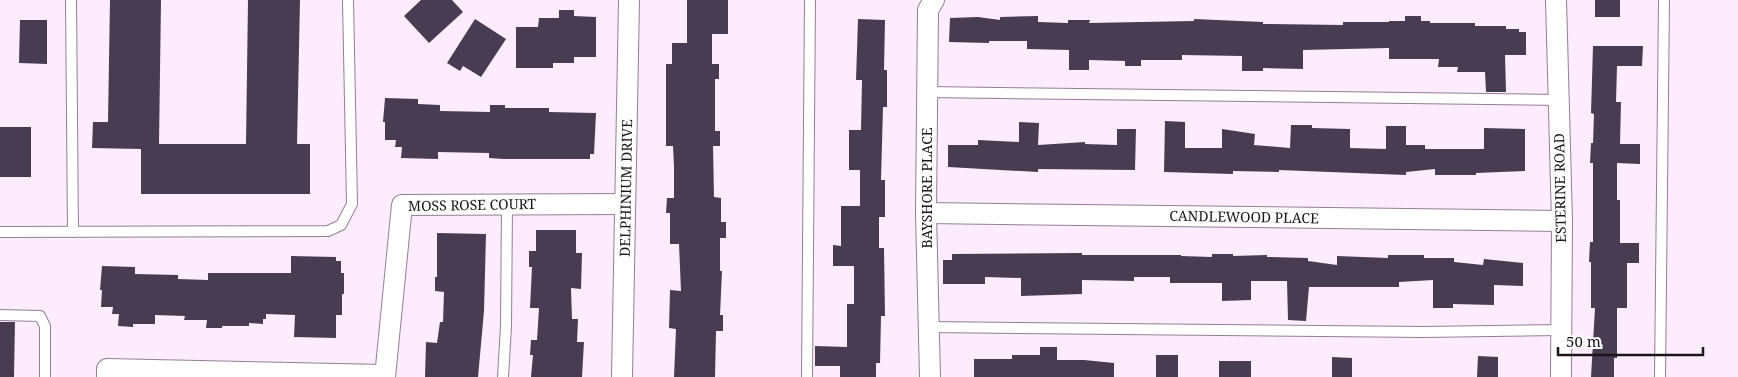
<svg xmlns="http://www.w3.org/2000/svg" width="1738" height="377" viewBox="0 0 1738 377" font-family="'Noto Serif',serif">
<rect width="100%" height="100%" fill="#fdecfd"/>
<g fill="#473c51">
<polygon points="110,0 161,0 159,144 246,144 248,0 300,0 297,144 310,144 310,194 141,194 141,149 92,148 93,122 108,122"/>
<polygon points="421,0 452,0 463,12 429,43 404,16"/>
<polygon points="687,0 728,0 728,34 712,34 712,64 719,64 719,79 715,79 715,131 720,131 720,146 713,146 714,197 721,198 721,222 726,222 726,238 720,238 720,271 722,271 720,315 723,315 723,331 716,331 715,377 674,377 676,329 669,328 670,290 681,291 679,244 670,244 670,213 666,213 667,198 674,198 674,167 673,146 666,146 666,64 672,64 672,43 687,43"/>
<rect x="1595" y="0" width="25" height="17"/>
<polygon points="559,10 574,10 574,16 596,17 596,57 574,57 574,63 553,63 553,68 516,68 516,27 538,27 539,18 559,18"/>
<polygon points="1038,16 1038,22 1068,23 1068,20 1090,20 1089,23 1194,21 1194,19 1263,22 1263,24 1343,25 1343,22 1389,22 1389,21 1405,21 1405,16 1421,16 1421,21 1430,21 1430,23 1475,23 1475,26 1506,26 1506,29 1519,29 1519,32 1526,32 1526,55 1505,55 1506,92 1486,92 1485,72 1457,72 1458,67 1438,67 1439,59 1389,59 1389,48 1303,50 1303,69 1263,68 1263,71 1242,71 1242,56 1182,55 1182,60 1141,60 1141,66 1125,66 1125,61 1089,60 1089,70 1069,70 1069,50 1027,49 1027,41 989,41 989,43 949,42 950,18 978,17 1000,20 1000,17"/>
<polygon points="475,19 506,39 481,77 463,66 460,71 447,63"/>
<polygon points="858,19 885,20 884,70 887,70 887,107 883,107 881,180 885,180 885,217 879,217 879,248 884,248 885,316 881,316 880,363 876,363 876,377 840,377 840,366 815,366 815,346 847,347 847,304 854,304 854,266 833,266 833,245 841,246 841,206 860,206 860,170 849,170 849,130 861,130 862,80 856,80"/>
<polygon points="20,20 47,20 47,64 19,63"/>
<polygon points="1593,46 1643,46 1642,66 1617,66 1616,102 1621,102 1620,144 1640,144 1640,164 1617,163 1617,200 1620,200 1620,243 1639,243 1639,263 1627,263 1627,308 1617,308 1617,358 1614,358 1614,377 1591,377 1595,308 1591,308 1591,262 1589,262 1590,242 1593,242 1593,163 1590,163 1591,143 1593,143 1594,114 1591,113"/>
<polygon points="385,98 418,99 418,104 440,105 440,111 490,112 490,105 505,105 505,108 549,108 549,112 596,113 594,154 590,154 590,159 504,159 489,158 489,153 438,152 438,159 401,158 402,147 395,147 396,140 385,140 385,122 383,122"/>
<polygon points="1165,121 1185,122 1185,148 1222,148 1222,129 1255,134 1254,145 1290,148 1291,125 1312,125 1312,128 1350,129 1350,148 1386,149 1386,126 1406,126 1406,145 1425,145 1425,149 1484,149 1484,128 1525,129 1525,171 1476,173 1476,175 1435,175 1435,169 1406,172 1406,175 1279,170 1279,172 1233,171 1233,174 1164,172"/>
<polygon points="1019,122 1039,123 1038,145 1085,142 1085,144 1117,145 1117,129 1136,129 1135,170 1038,169 1038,172 948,167 948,145 978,145 978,140 1019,142"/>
<rect x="0" y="127" width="31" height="50"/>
<polygon points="536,230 576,230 576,253 582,253 581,289 571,288 572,319 578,319 577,342 584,342 582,377 531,377 533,355 530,355 531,340 537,340 539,308 530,308 532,267 529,267 529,251 536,251"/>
<polygon points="437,233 486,234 484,311 478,377 425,377 426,342 437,343 440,322 443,322 444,292 435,291 435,277 437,277"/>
<polygon points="1082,253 1082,255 1181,255 1181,256 1212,257 1212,254 1233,254 1233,256 1267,255 1267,257 1308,258 1308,261 1337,265 1337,256 1388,258 1388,255 1424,255 1424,258 1454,258 1454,262 1483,265 1484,259 1523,263 1523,286 1494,285 1494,305 1453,304 1453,308 1433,308 1433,280 1399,282 1399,287 1309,287 1306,321 1288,320 1287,281 1251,281 1251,300 1222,301 1222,283 1170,283 1170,277 1134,277 1134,281 1082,280 1082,294 1021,296 1021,278 985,277 985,284 943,284 943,260 952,260 952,254"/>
<polygon points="291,256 336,257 336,261 341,261 341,273 344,273 344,294 342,294 342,315 336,315 336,338 294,337 295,315 266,314 266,319 263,319 263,324 249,323 249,326 222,326 222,328 206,328 207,320 184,320 185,316 155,315 155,324 133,324 133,327 118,326 119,314 112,314 113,307 101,307 102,290 100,290 102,266 135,267 135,274 178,275 178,279 208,280 208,273 291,273"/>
<polygon points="0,322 15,322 14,377 0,377"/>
<polygon points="1040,347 1057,347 1057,360 1084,360 1114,363 1114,377 974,377 974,359 1012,359 1012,355 1040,355"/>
<rect x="1156" y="355" width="22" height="22"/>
<polygon points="1478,356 1498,357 1498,377 1477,377"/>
<polygon points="1332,357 1352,358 1352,377 1332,377"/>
<rect x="1219" y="361" width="32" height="16"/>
</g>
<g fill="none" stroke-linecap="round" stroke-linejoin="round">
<g stroke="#937f93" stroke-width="12">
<g id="lane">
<polyline points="71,0 73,232"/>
<polyline points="927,92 1559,100"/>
<polyline points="0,232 328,231 341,225 352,204 348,0"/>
<polyline points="0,315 40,316 45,326 45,377"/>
<polyline points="929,327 1423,332 1561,330"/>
<polyline points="503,377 506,326 507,204"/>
<polyline points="807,377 810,0"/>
<polyline points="1660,377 1664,0"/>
</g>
</g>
<g stroke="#937f93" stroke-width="22">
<g id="street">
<polyline points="1556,0 1562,221 1561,377"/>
<polyline points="926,213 1562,221"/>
<polyline points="107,377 107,369 385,375"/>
<polyline points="385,377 402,205 625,204"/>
<polyline points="622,377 629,0"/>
<polyline points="930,377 926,213 928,10 934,0"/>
</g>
</g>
<use href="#lane" stroke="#fff" stroke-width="10"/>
<use href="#street" stroke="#fff" stroke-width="20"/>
</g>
<g text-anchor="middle" stroke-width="5" stroke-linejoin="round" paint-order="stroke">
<g font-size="14" fill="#1b141b" stroke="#fff">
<text transform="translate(626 188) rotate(-89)" y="5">DELPHINIUM DRIVE</text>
<text transform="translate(927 188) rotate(-90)" y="5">BAYSHORE PLACE</text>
<text transform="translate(1560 188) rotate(-91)" y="5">ESTERINE ROAD</text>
<text transform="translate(472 205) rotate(-1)" y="5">MOSS ROSE COURT</text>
<text transform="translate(1244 217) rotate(1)" y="5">CANDLEWOOD PLACE</text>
</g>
</g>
<path d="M1558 347v8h145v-8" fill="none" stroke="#1b141b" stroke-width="2.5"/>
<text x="1566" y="347" font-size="15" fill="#1b141b" stroke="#ffffff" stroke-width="4" paint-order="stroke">50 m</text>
</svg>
